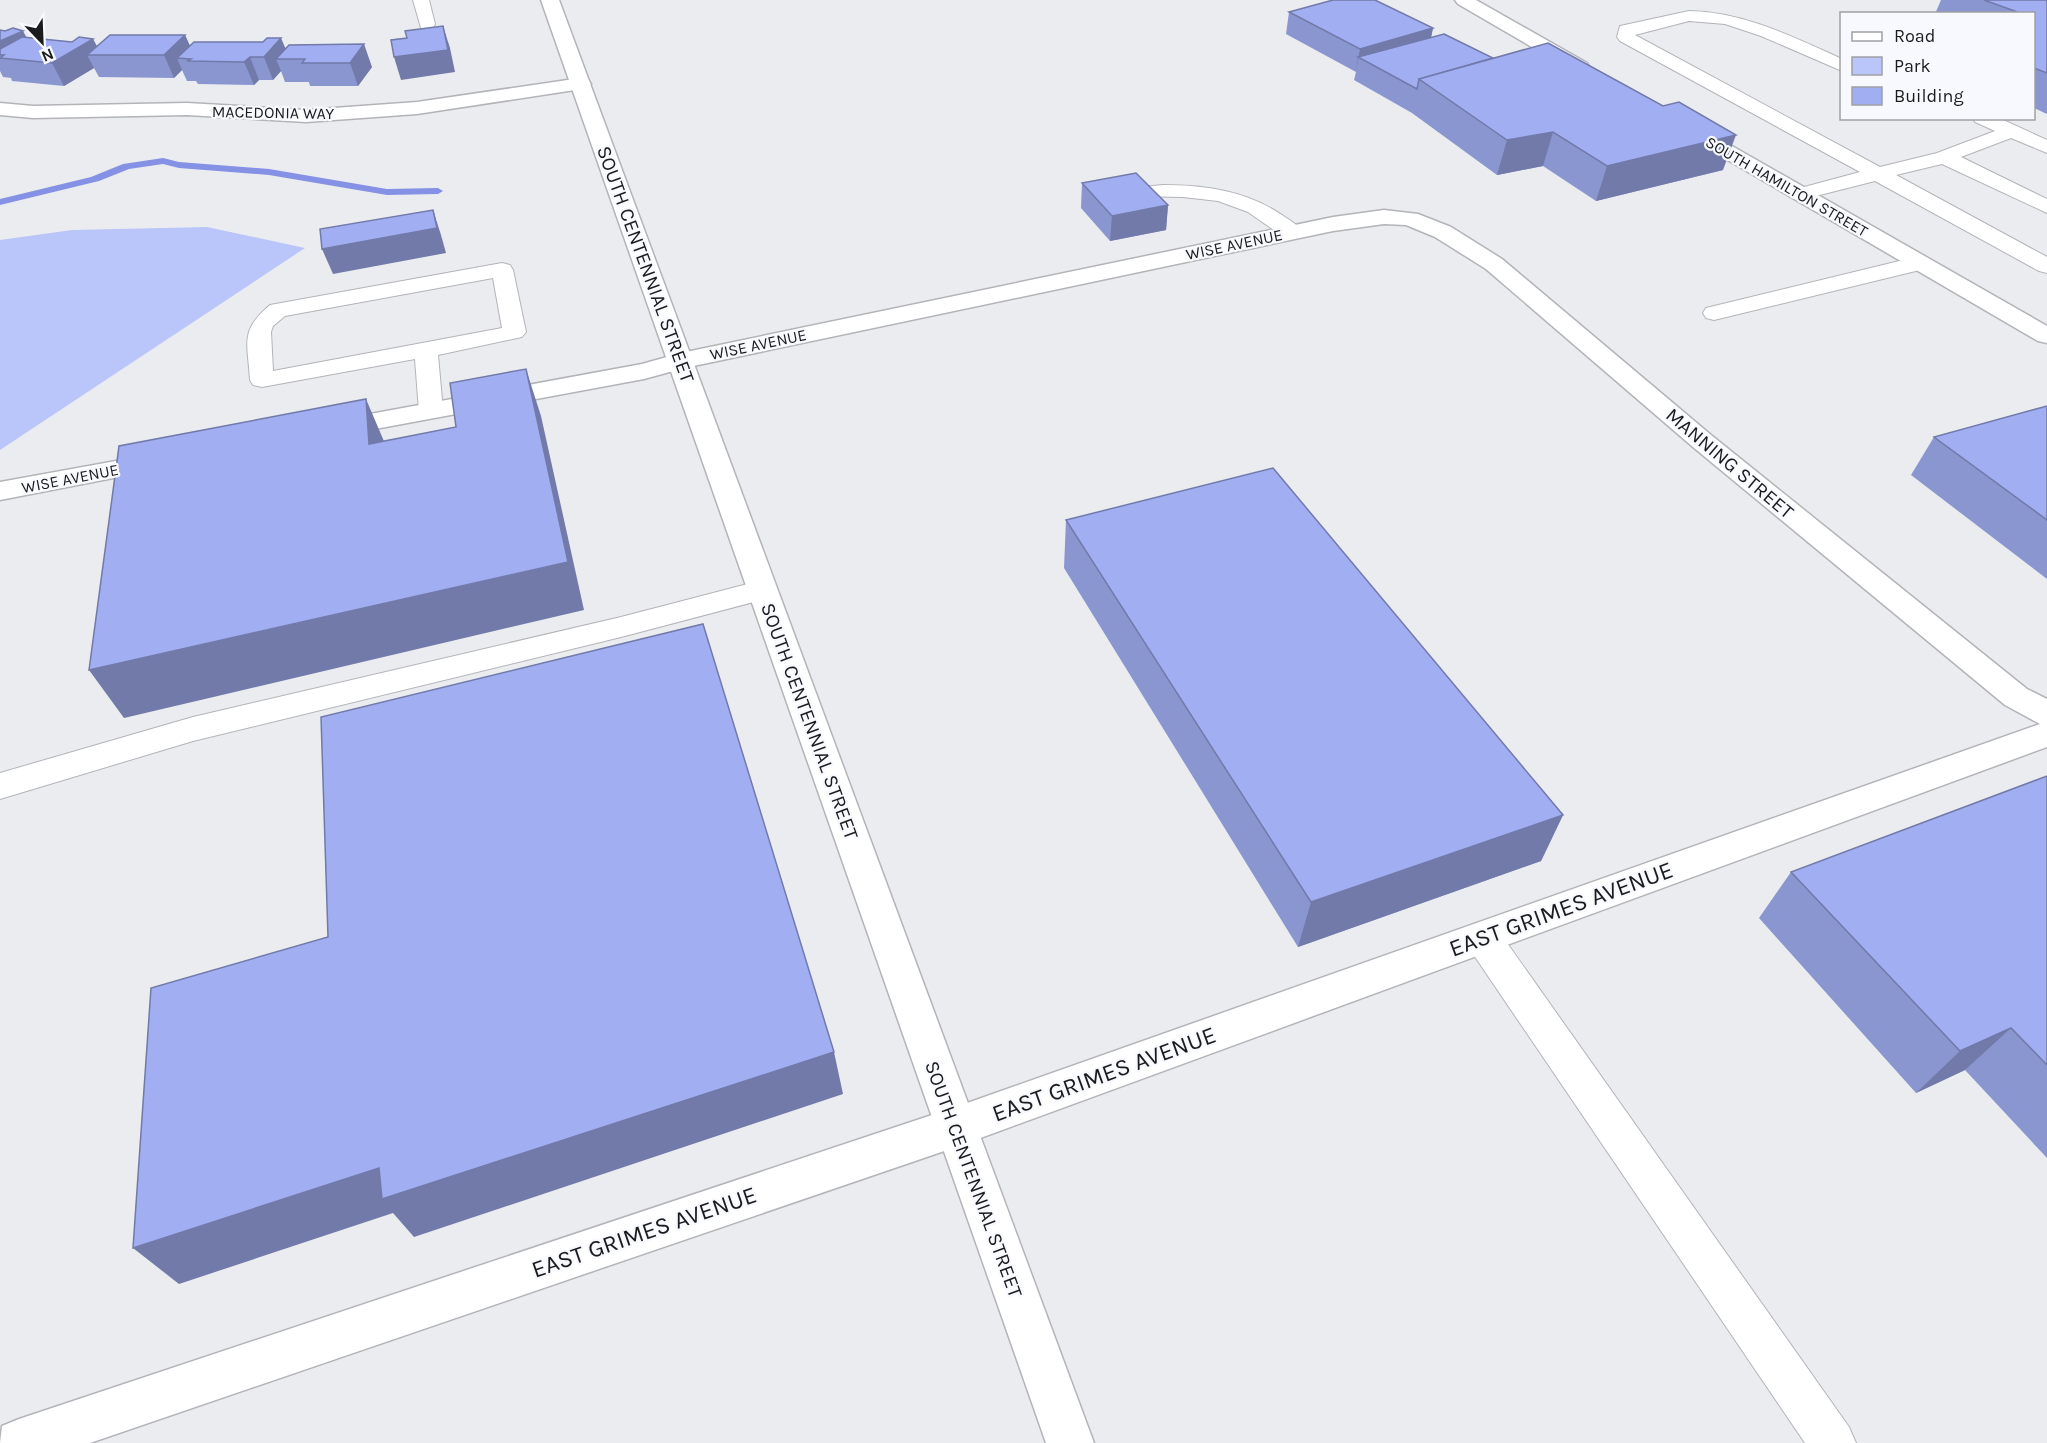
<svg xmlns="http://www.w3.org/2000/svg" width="2047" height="1443" viewBox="0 0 2047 1443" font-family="Karla,sans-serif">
<rect width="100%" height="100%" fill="#ebecf0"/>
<polygon fill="#bac5f9" points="207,227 305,248 0,450 0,240 72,230"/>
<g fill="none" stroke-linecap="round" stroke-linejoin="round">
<polygon fill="#8491e5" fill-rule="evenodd" points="163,158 179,162 269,169 387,189 438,188 443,191 438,194 387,195 269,175 179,168 163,164 129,169 99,181 0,205 0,199 91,177 123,164"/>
<g stroke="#b3b4b8" stroke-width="2">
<g id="service">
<polygon points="413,0 429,0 435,24 433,28 421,28"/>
<path d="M1689 11C1744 12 1793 37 1842 59V71L1761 36 1725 24 1689 21 1635 35 1880 167 1937 153 1995 131 1975 122 1973 118H1999L2047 140V153L2011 138 1961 157 2047 199V213L1942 164 1896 175 2047 257V273L2039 271 1875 181 1800 200 1793 198 1790 194 1793 190 1860 172 1620 41 1617 37 1620 26Z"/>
<path d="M1163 185C1206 185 1248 191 1285 217 1291 221 1298 225 1303 232L1300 237 1292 238 1284 237 1248 212 1218 201 1183 197 1133 196 1130 192 1133 188Z"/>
<polygon points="1920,256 1928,258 1931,263 1928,268 1714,320 1706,318 1703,313 1706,308"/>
<path d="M502 263 510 265 513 270 526 332 522 337 438 355 443 411 440 416 431 418 422 416 419 411 415 359 262 387 253 385 250 380C248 343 239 331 270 305ZM493 278 502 328 273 371 271 332 273 326 285 316Z"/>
<polygon points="763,580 773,583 777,590 773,597 621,637 193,741 0,799 0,773 193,717 621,617"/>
<polygon points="1482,922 1495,926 1849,1427 1856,1443 1805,1443 1469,948 1464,937 1469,926"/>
</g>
</g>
<g stroke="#b3b4b8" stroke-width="3">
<g id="minor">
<polygon points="581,78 588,80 591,84 588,88 417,114 306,122 187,115 33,118 0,115 0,103 33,106 187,103 306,110 417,102"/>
<polygon points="1384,210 1418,214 1451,227 1502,259 1711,435 2027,689 2047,699 2047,747 956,1147 90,1443 0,1443 2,1426 19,1419 956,1107 2040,724 2005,705 1693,447 1486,269 1435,237 1406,225 1384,224 1333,231 684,368 644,379 332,437 323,435 319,429 323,423 332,421 642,364 681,353 1333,217"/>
<polygon points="160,453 170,455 174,461 170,467 0,500 0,482"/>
</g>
</g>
<g stroke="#b3b4b8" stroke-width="3">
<g id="tertiary">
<polygon points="541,0 559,0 1094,1443 1046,1443"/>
<polygon points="1455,0 1476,0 1587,63 1589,67 1587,71 1573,71 1458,4"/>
<polygon points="1690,124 1697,126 2047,326 2047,343 2038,341 1683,134 1680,130 1683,126"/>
</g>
</g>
<use href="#service" fill="#fff" fill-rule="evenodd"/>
<use href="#minor" fill="#fff" fill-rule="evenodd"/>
<use href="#tertiary" fill="#fff" fill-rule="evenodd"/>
</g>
<g fill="#8a96d0">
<polygon points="1941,0 2047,0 2047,114 2034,108 2034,14 1935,14"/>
<polygon points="1289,12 1433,28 1431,38 1493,58 1723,170 1596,201 1543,166 1497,175 1412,113 1354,80 1356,72 1286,34"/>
<polygon points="0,30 27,37 72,42 93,39 97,46 185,35 190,46 286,49 372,67 358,86 310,86 309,82 285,82 281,71 273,80 259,80 254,85 198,84 196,81 187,81 182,70 174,78 99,77 94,68 64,86 12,81 11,78 3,77 0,71"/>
<polygon points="1082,183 1168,205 1166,230 1110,241 1081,208"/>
<polygon points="2047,406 2047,579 1911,475 1934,437"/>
<polygon points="1066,520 1563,815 1541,861 1298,947 1064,568"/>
<polygon points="2047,776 2047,1158 1965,1070 1916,1093 1759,918 1791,872"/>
</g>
<g fill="#717aa9">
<polygon points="443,26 450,48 455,72 401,80 394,57"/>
<polygon points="1433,28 1428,51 1358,57 1356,72 1360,49"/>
<polygon points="23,31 35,53 0,55 0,41"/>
<polygon points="185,35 195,57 191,59 177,58 182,70 174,78 164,55"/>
<polygon points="281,38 290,59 276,59 281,71 273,80 264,57"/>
<polygon points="93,39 101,55 87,55 94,68 64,86 52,63"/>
<polygon points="364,44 372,67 358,86 350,63"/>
<polygon points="250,57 259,80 254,85 244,62"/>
<polygon points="1553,132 1543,166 1497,175 1507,140"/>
<polygon points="1736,135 1723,170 1596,201 1607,166"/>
<polygon points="1168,205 1166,230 1110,241 1112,216"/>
<polygon points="433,210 441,235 446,253 333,274 322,249"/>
<polygon points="526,369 541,416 584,610 124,718 89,670 568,562"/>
<polygon points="366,399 386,446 369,444"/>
<polygon points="1563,815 1541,861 1298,947 1311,902"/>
<polygon points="2011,1028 1965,1070 1916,1093 1960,1051"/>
<polygon points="834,1052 843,1094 414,1237 393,1213 179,1284 133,1248 379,1168"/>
</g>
<g fill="#a1aef2" stroke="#717aa9" stroke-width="1.5">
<polygon points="1333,0 1375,0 1433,28 1360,49 1289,12"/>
<polygon points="1984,0 2047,0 2047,73 2034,68 2034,14 2023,14"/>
<polygon points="443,26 448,50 394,57 391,40 407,38 405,31"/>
<polygon points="13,28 23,31 0,41 0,30 5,31"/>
<polygon points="1444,34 1493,58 1419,79 1417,89 1358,57"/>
<polygon points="110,35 185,35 164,55 87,55"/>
<polygon points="22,37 72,42 79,37 93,39 52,63 0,58 4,55 0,55 0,49"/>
<polygon points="267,38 281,38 264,57 250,57 244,62 187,61 191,59 177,58 194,42 263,42"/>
<polygon points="1548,43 1663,106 1679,102 1736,135 1607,166 1553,132 1507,140 1419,79"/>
<polygon points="364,44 350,63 302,63 305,59 276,59 289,45"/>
<polygon points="1136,173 1168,205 1112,216 1082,183"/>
<polygon points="433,210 437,228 322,249 320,229"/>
<polygon points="526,369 568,562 89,670 119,446 366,399 369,444 456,427 450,383"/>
<polygon points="2047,406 2047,520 1934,437"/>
<polygon points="1273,468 1563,815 1311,902 1066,520"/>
<polygon points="703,624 834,1052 382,1199 379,1168 133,1248 151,988 328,937 321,717"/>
<polygon points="2047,776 2047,1065 2011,1028 1960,1051 1791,872"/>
</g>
<g text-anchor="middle" stroke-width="4.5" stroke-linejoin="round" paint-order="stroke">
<g font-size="16" fill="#1a1b1c" stroke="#f8f9fe">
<text transform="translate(273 112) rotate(1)" y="6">MACEDONIA WAY</text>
<text transform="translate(1787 186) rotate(30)" y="6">SOUTH HAMILTON STREET</text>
<text transform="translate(1234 244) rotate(-12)" y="6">WISE AVENUE</text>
<text transform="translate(758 344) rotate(-12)" y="6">WISE AVENUE</text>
<text transform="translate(70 478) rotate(-11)" y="6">WISE AVENUE</text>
</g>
<g font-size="20" fill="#1a1b1c" stroke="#f8f9fe">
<text transform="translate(646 264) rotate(70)" y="7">SOUTH CENTENNIAL STREET</text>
<text transform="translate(1730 463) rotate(40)" y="7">MANNING STREET</text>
<text transform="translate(810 721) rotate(70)" y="7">SOUTH CENTENNIAL STREET</text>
<text transform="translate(974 1179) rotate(70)" y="7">SOUTH CENTENNIAL STREET</text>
</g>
<g font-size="24" fill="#1a1b1c" stroke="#f8f9fe">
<text transform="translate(1561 909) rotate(-20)" y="8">EAST GRIMES AVENUE</text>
<text transform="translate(1104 1074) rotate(-20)" y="8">EAST GRIMES AVENUE</text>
<text transform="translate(644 1232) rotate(-19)" y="8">EAST GRIMES AVENUE</text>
</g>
</g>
<rect x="1840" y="12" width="195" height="108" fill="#f8f9fe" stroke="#9fa0a4" stroke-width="1.5"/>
<rect x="1852" y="32" width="30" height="9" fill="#ffffff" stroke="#9fa0a4" stroke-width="1.5"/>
<text x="1894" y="42" font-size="18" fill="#1a1b1c">Road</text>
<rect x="1852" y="57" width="30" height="18" fill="#bac5f9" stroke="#9fa0a4" stroke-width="1.5"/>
<text x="1894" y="72" font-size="18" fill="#1a1b1c">Park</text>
<rect x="1852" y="87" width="30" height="18" fill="#a1aef2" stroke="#9fa0a4" stroke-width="1.5"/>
<text x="1894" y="102" font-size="18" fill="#1a1b1c">Building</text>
<g transform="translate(42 42) rotate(157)" stroke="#f8f9fe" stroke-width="4.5" paint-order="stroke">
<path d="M0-4.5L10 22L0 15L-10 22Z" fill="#1a1b1c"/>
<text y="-9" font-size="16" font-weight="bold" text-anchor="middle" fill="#1a1b1c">N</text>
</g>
</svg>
